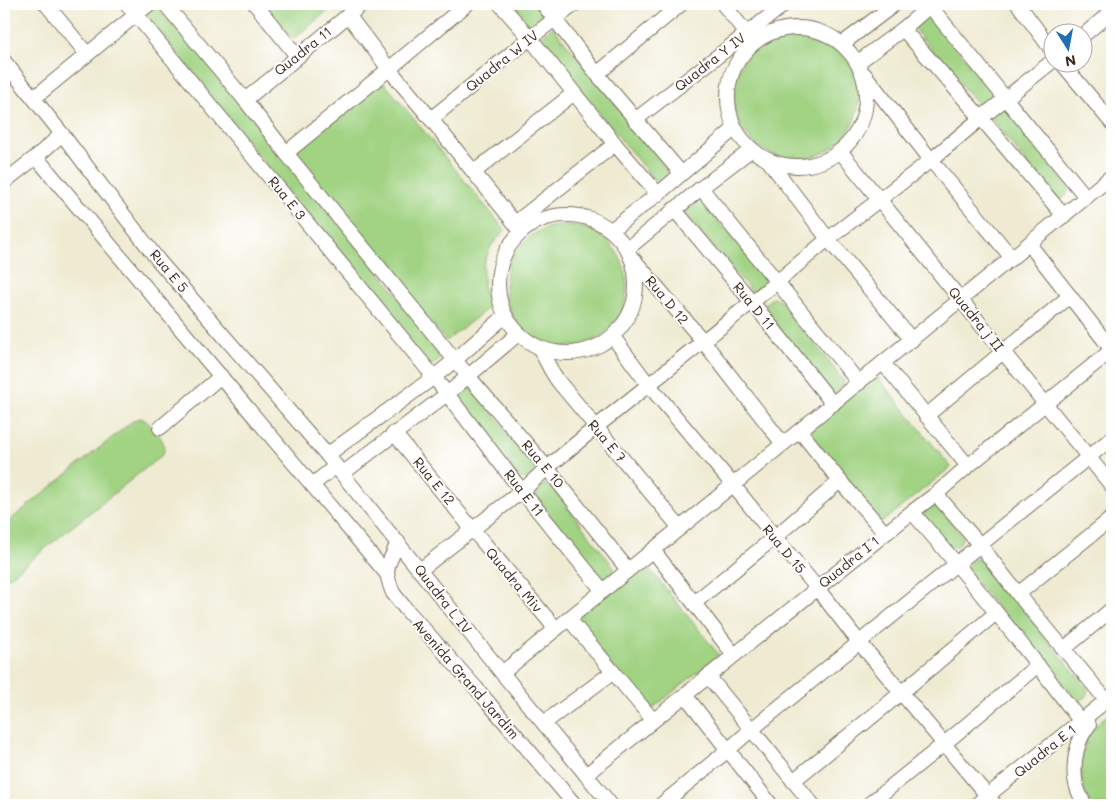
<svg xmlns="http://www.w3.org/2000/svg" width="1116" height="809" viewBox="0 0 1116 809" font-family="Mali,sans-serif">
<rect width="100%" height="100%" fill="#fff"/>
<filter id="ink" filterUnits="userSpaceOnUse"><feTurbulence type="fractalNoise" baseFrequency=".02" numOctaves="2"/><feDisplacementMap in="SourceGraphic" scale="10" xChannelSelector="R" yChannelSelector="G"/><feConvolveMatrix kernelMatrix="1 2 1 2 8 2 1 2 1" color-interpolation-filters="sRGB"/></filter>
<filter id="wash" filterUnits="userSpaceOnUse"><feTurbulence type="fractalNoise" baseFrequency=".0096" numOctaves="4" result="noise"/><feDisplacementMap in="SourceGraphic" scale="20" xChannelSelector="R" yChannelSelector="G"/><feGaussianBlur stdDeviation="1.12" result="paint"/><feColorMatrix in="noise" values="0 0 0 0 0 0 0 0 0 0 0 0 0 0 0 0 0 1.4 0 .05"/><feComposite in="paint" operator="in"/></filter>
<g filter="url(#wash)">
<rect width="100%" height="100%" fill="#efebd3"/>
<g fill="#a1d383" stroke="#6e7e50">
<path d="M151 4H166L442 351C441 361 435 366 425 365L147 15V12Z"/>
<polygon points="264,4 336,4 293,39"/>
<path d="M508 4H535L541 12V19C537 25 532 27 526 25Z"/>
<polygon points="925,16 932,17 995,96 995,99 985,107 978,105 915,30 915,26"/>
<path d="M553 27 666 168C668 177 662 182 653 179L539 38Z"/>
<circle cx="796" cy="96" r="63"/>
<polygon points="381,79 505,230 491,246 483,265 483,287 491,306 446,341 293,151"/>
<path d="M1004 106 1069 188C1068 196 1063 200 1055 200L991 118Z"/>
<polygon points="694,200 702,201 764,277 765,283 755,291 751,291 685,214 685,210"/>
<circle cx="566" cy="286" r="61"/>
<path d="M773 298 779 299 844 381C843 389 838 393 830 393L765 311C765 304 767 301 773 298Z"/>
<polygon points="876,375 951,467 880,524 806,431"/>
<path d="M469 387 472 388 534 464 535 470C530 476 527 481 519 477L455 397C457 392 463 388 469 387Z"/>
<path d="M141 418C149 421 164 439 165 448L162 455 8 578 4 580V525L134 420Z"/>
<path d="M547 484 550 485 614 567C614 575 609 579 601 578L536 497C536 489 539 485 547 484Z"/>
<path d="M934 503 937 504 962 536C962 544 956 548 949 547L923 516 924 509Z"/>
<path d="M975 559H981L1088 689C1087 697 1082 702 1074 701L967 571C967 565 969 561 975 559Z"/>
<polygon points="645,563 719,655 648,712 574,619"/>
<path d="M1112 713V805H1093C1087 797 1082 787 1081 776 1078 752 1089 724 1112 713Z"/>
</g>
</g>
<g filter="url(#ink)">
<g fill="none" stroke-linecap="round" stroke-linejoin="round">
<g stroke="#7a6e5d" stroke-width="16">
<g id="minor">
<polyline points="46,4 87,54"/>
<polyline points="127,4 434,377 522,491 603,591"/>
<polyline points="165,4 245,100 286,153 468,376 547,468 628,570"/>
<polyline points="255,4 297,56"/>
<polyline points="500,4 530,38 615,144 658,194"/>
<polyline points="543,4 597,74 681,173"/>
<polyline points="723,4 752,40"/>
<polyline points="1018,4 1054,53"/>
<polyline points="930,6 1086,197"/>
<polyline points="348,15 389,69 431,119 521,231"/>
<circle cx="797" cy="97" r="69"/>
<polyline points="903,29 981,118 1064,216"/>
<polyline points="1084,35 1112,11"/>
<polyline points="842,44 895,4"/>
<polyline points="4,61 62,134 158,260 327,455 502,673 611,805"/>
<polyline points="1061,62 1112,123"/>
<polyline points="857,63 903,29 932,4"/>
<polyline points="597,74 681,4"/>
<polyline points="865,75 931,160 1012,258"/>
<polyline points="34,98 149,4"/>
<polyline points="245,100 362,4"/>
<polyline points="431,119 530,38 555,19 575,4"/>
<polyline points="635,120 785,4"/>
<polyline points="840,151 1112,486"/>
<polyline points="286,153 389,69 467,4"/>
<polyline points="36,157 387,574"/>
<polyline points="768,160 828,239 912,340"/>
<polyline points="474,172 574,93"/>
<polyline points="4,182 36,157 62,134"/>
<polyline points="701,188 859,383"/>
<polyline points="674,209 752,302 833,404"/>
<circle cx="567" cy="284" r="69"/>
<polyline points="515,223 615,144"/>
<polyline points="611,230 658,194 734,129"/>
<polyline points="1029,244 1112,350"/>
<polyline points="627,249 701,188 751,150"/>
<polyline points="634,260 703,341 783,444"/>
<polyline points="613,337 648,384 733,485 775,537 817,588 859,642 995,805"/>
<polyline points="540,349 551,370 558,381 680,528"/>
<polyline points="883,363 968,466"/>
<polyline points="926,416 1070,296"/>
<polyline points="160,428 221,376"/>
<polyline points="800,431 840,481 885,533"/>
<polyline points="394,433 473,530 556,629"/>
<polyline points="327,455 434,377 455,360 505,316"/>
<polyline points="342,474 447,394 518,334"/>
<polyline points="312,485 336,466"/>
<polyline points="936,494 980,545 1018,594 1107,701 1112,706"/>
<path d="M912 512C971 579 1027 650 1081 722L1084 731"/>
<polyline points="398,542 388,565 387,574 390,585 393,593 405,608 476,688 575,805"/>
<polyline points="653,550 734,655"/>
<polyline points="420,570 522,491 547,468 596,427 777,282 828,239 931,160 981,118 1054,60"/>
<polyline points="1018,594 1112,518"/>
<polyline points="694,603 775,537 840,481"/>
<polyline points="569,619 653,720"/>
<polyline points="1064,649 1112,609"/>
<polyline points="502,673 1112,176"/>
<polyline points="708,676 813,805"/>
<polyline points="685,695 771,805"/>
<polyline points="544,723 613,672"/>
<polyline points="586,775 912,512 936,494 968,466 1112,350"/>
<polyline points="793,781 901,693 996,613"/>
<polyline points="661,805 728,750 752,729 1112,438"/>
<polyline points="868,805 944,744 1038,665"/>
<polyline points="976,805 1112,696"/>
<path d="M1085 805C1081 798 1076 787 1075 779 1073 761 1077 739 1089 725"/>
</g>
</g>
<use href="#minor" stroke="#fff" stroke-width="14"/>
</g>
</g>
<g text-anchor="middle" stroke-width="4" stroke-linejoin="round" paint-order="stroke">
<g font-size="14" fill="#3b2a1e" stroke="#fff">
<text transform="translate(303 51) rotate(-39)" y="5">Quadra 11</text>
<text transform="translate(502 61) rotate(-39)" y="5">Quadra W IV</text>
<text transform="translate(710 62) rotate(-38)" y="5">Quadra Y IV</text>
<text transform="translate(287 198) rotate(51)" y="5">Rua E 3</text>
<text transform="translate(169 271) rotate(50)" y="5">Rua E 5</text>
<text transform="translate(667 300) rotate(50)" y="5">Rua D 12</text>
<text transform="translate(754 306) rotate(51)" y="5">Rua D 11</text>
<text transform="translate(976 319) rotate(51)" y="5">Quadra j II</text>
<text transform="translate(607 441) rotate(50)" y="5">Rua E 7</text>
<text transform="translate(543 464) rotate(50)" y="5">Rua E 10</text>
<text transform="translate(434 481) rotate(51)" y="5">Rua E 12</text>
<text transform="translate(524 493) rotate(52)" y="5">Rua E 11</text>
<text transform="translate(784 549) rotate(50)" y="5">Rua D 15</text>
<text transform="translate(849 562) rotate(-39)" y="5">Quadra I 1</text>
<text transform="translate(514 580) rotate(50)" y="5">Quadra Miv</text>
<text transform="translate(443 599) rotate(52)" y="5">Quadra L IV</text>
<text transform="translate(466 679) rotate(49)" y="5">Avenida Grand Jardim</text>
<text transform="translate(1045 751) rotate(-39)" y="5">Quadra E 1</text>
</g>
</g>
<rect width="1116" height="809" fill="none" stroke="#fff" stroke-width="20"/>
<g transform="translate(1068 48) rotate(169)"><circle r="24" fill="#ffffff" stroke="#b1aaa5"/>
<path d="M0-4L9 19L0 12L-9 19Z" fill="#1f6fb2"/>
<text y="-8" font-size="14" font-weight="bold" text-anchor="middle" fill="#3b2a1e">N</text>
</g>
</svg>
